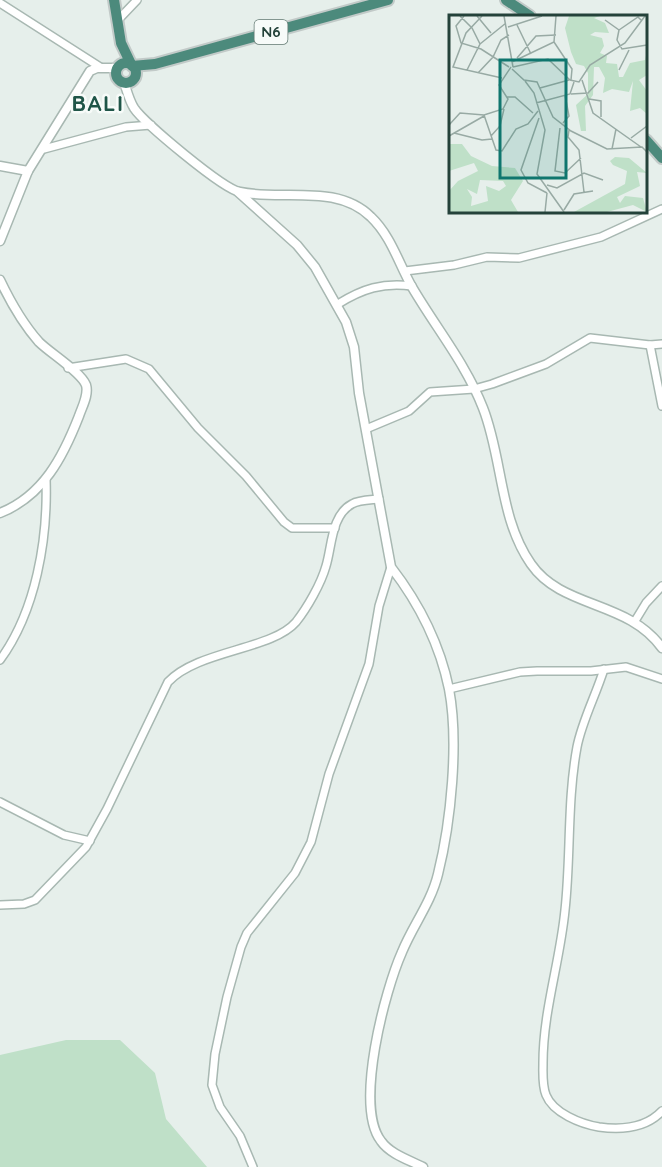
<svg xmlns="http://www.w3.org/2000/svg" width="662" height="1167" viewBox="0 0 662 1167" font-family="Quicksand,sans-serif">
<rect width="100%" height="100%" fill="#e6efeb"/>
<polygon fill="#bfe0c8" points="66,1040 120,1040 155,1073 166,1119 207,1167 0,1167 0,1055"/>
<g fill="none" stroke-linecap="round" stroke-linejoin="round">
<g stroke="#a8b8b2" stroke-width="10">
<g id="minor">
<polyline points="0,3 100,67"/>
<polyline points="117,21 137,0"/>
<polyline points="44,149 126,127 151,125"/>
<polyline points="405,271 454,265 487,257 519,258 601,237 662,209"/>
<path d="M338 304C362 289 383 282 412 286"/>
<polyline points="650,345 662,406"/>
<polyline points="68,368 126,359 149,369 198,428 246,476 284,522 292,528 335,528"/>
<polyline points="366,429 409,411 430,392 474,389 492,384 546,364 590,338 650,345 662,344"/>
<polyline points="635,621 646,603 662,586"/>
<path d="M0 660C36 611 48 539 46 479"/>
<path d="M604 669C596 695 582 721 577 747 567 801 571 856 565 910 560 962 543 1011 543 1063 543 1073 542 1085 546 1095 553 1113 581 1124 599 1127 621 1130 646 1128 662 1111"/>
<polyline points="449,689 520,672 537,671 591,671 626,667 662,679"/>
<polyline points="0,802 64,835 90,841"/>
<path d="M0 905 24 904 35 900 86 847 107 809 168 682C198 650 272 650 296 622 307 608 321 584 326 566 332 547 331 515 352 504 359 500 371 500 379 499"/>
<polyline points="253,1167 240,1136 220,1107 212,1085 215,1054 227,997 241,947 247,933 295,873 311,842 329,774 369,664 379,606 391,567"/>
</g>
</g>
<g stroke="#a8b8b2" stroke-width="11">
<g id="tertiary">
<path d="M124 82C127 91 129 100 134 108 144 123 223 189 240 192 282 201 337 183 371 217 391 236 399 264 412 287 436 328 466 364 483 408 503 459 499 518 531 564 562 609 628 600 662 648"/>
<polyline points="0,166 28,171"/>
<path d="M238 192 297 245 315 267 346 322 354 347 359 393 391 567C418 602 440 645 449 689 459 742 451 822 438 874 431 903 413 925 402 952 385 990 354 1106 381 1141 390 1154 409 1160 423 1167"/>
<polyline points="0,241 28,171 90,71 97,68 117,68"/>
<path d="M0 280C10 301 23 324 39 342 50 353 81 372 86 385 89 395 82 407 79 416 63 457 43 496 0 513"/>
</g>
</g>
<g stroke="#c2cac8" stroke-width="14">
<g id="trunk">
<polyline points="114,0 121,43 131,64"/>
<polyline points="506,0 530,16"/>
<circle cx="126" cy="73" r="10"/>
<polyline points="132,66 155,64 388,0"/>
<polyline points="646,140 662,158"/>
</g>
</g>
<use href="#minor" stroke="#fff" stroke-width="7"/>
<use href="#tertiary" stroke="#fff" stroke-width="8"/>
<use href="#trunk" stroke="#4c8a7c" stroke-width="10"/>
</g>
<g text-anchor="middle" stroke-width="5" stroke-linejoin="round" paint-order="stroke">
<rect fill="#f7fbf9" stroke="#637a73" stroke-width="1.5" x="254.5" y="20" width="33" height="24" rx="4.5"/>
<g font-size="15" font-weight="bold" fill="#24423a">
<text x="271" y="37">N6</text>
</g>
<g font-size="22" font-weight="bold" letter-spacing="1.5" fill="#1f5548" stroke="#f7fbf9">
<text x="98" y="111">BALI</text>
</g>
</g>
<g transform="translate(449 15)">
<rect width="198" height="198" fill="#e6efeb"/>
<path d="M120 1H151L145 3 156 8 160 18 146 17 141 20 153 23 155 31 151 38 158 41 157 48 168 49 170 62H174L181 48 196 45 198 36V60L190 65 198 76V99L191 93 181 96 184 66 180 77 163 74 154 78 156 63 150 52H145L144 80 136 91 137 116H132L127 90 139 79V58L135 51 127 49 122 37 116 13ZM0 129H13L22 141 43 151 66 153 74 166 62 185 69 197H0V176L9 166 29 156 25 148 0 156ZM31 165 54 166 57 171 50 176 37 171 39 186 22 191 23 182 18 174 28 179ZM166 142 180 143 198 158 188 157 191 171 168 182 171 188 176 181 194 183 198 197 184 190 158 197H125L176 169 178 156 164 150 161 146Z" fill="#bfe0c8" fill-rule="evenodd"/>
<path fill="none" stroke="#98aaa4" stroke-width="1.5" d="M11 1 23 13 31 29 18 55M15 1 7 11 12 28 32 34 60 52M28 1 42 18M33 1 17 18 4 52 53 63M55 1 64 52M156 5 170 15 168 25 173 34 198 30M68 10 82 39M59 12 93 1M170 15 189 2 192 5M105 27 123 54 122 65M31 29 57 8M68 43 87 21 107 20M63 47 105 27 107 1M64 52 99 44 121 65 130 67 141 50 176 28 196 1M63 54 75 65 88 67 104 102 122 116 158 134 193 132 198 137M170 55 180 35M29 58 44 42 52 25 60 20M133 65 144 98 192 132M76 66 85 78 96 115 88 159 115 197M91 73 120 65M122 79 139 78 149 67M58 82H66L84 98M140 84 152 86V102M87 88 121 79 125 67M35 100 47 135 53 136 67 114 79 109 89 96M90 103 72 155 79 168 98 178M114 108 120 101 116 80M0 110 11 98 35 100 54 94 59 84 50 70 62 52M111 113 106 156 116 158 132 143M120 115 119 122 130 135 135 177M5 118 33 125 43 124M0 121 35 101M42 121 51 111 55 94M182 123 198 111M163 134 167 114M98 170 108 173 135 158 154 165M115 195 125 179 144 176M96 197 98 178"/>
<path fill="#0f766e" fill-opacity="0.15" stroke="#0f766e" stroke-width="3" d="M51 45H117V163H51Z"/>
<rect width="198" height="198" fill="none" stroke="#24423a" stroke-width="3"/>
</g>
</svg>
